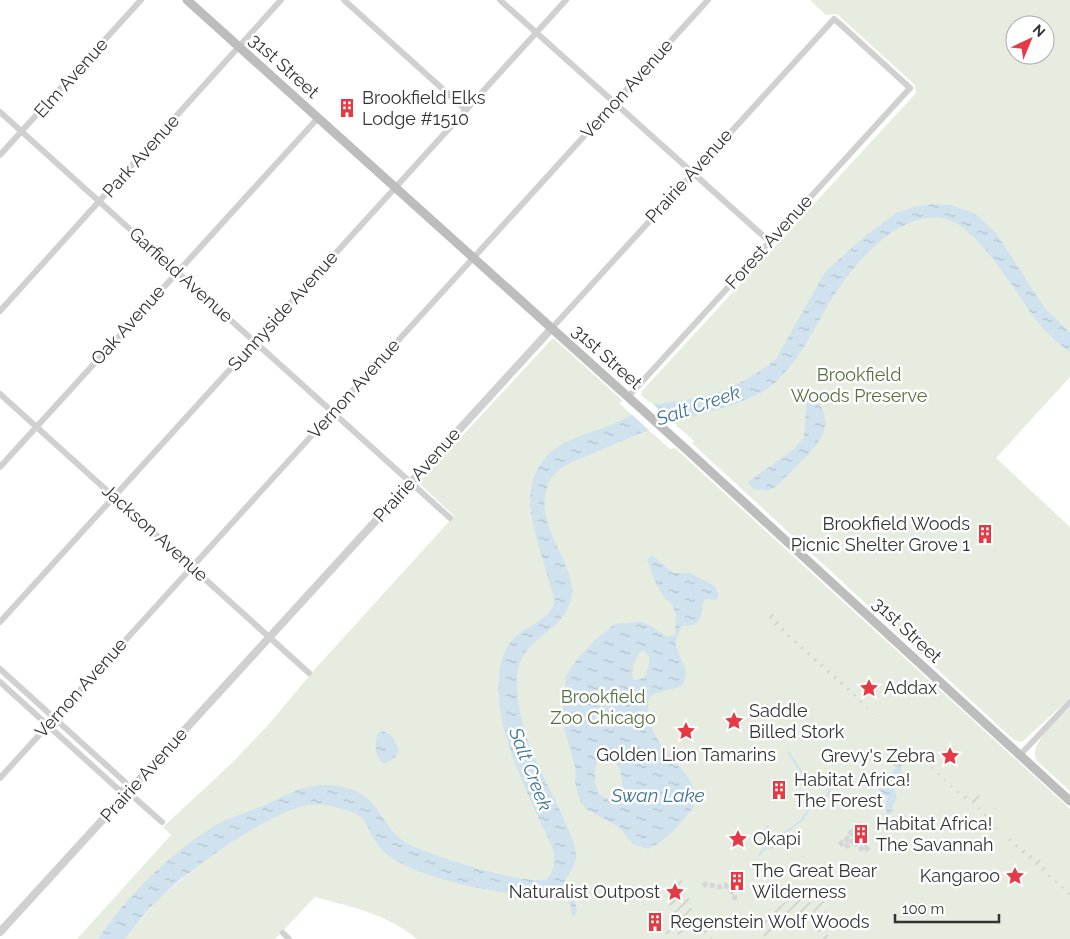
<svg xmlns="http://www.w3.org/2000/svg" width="1070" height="939" viewBox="0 0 1070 939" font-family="Raleway,sans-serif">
<defs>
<pattern id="garden-furrows" width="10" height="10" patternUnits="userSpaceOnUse" patternTransform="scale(1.25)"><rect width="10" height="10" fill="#e6ecdf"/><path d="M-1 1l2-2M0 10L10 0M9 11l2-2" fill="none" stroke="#c6cbc0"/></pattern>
<pattern id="water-ripples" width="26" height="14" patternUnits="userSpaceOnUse" patternTransform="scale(1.25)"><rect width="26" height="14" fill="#cfe2ee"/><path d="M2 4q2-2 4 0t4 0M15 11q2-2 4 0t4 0" fill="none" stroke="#b2c2cd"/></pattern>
</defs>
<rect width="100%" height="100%" fill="#fff"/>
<g fill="#e6ecdf" fill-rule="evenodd">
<path d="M810 0H1070V377L996 458 1070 527V698L1022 742 1014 740 708 458 692 443 694 441 641 395 642 391 916 93 915 85 837 14 826 15ZM1015 25H1045V55H1015Z"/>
<path d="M553 338 623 401 619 403 631 414 637 435 650 431 670 449 675 448 700 471 1070 809V939H417C387 914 352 907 315 897L275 939H125L158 899 203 862 188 846C157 870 119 906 98 939H77L171 835 163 827 233 762 270 723 315 669 454 516 421 485 422 479Z"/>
<path d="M1070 707V791L1036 760C1029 742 1059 719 1070 707Z"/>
</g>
<g fill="url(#garden-furrows)">
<polygon points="770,610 789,634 845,684 881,721 771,622 766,611"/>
<path d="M911 746 955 789 971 798 976 793 980 796 976 803 1001 832C988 826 978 801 964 799L910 749Z"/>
<polygon points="1005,832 1017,845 1034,857 1037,855 1050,875 1070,893 1070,896 1007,839"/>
<path d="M679 874 688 895 694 916 705 927 712 928V933H708L709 936H712V939H708C703 927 694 926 685 935L665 934 669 922 675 918 674 908 666 903 670 897 676 898 681 894 680 888 674 884 676 876Z"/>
<path d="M794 899 813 903C808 912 797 917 794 927L781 928 764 937C759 918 779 903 794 899Z"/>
<polygon points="821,899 830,906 819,919 818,925 832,939 822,939 816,929 818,925 811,915"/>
</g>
<g fill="url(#water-ripples)" fill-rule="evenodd">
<path d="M933 204 951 205 976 214 996 233 1044 307 1070 333V352C1058 343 1047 334 1037 321 1017 295 976 223 943 218 903 213 868 249 846 278 819 312 807 356 772 385 750 403 719 408 693 416 686 418 679 421 672 424 660 429 646 431 634 436 618 442 603 449 587 456 577 460 565 464 557 472 552 476 547 484 546 491 536 531 579 566 571 599 563 636 513 637 517 687 518 709 524 732 532 753 541 775 577 837 576 857 575 869 565 877 562 888L574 897 577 911 574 916 572 915 569 901 564 896C551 894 538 896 525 895 487 891 410 877 383 851 374 842 369 829 363 818 346 809 328 803 308 805 270 811 185 872 157 901 145 912 136 926 125 939H98C122 901 170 854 208 830 226 818 247 813 267 804 298 789 317 778 353 790 380 800 382 827 405 842 423 854 529 887 547 879 553 873 555 864 554 855 552 842 543 829 538 817 527 791 515 767 507 740 498 711 491 661 514 638 525 626 554 619 554 600 554 595 551 590 550 586 541 545 514 497 544 459 557 443 582 435 600 429 607 426 614 424 621 421 632 415 642 405 655 404 704 399 737 391 776 359L825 272 864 237 896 213 914 207Z"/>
<path d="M811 396C843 424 815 448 793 470 786 476 778 487 769 490 765 491 758 489 753 489L748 482 794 449 804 437 807 399Z"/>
<path d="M652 555 673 573H690L715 586 719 597 715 600 705 599C698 611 708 627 682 626L675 643 686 672 684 683C675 694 656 686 648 701 646 754 698 767 695 801 695 809 687 814 683 820 673 832 662 843 648 849L633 844 619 827 586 809 580 801 575 782 576 770 564 728 563 708 566 675 578 658 596 639 615 624 641 622 651 626 667 637 675 635 676 615 672 604 665 599 657 586 647 560ZM643 650 649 656V666L644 678 634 680C630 672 635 655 643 650ZM603 753 611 755 620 769 624 793 616 800C609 799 602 798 598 792 593 782 594 760 603 753Z"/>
<path d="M383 731 391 735 399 749 395 758 384 764C374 757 375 745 377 734Z"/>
<polygon points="890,743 900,758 902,774 892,784 897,798 893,805 893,812 886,818 883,816 887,813 885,805 888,797 879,792 876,783 884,774 891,773 897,767"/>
</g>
<polygon fill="#fff" points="651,402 677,425 652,433 629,412"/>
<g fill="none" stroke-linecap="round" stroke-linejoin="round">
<g stroke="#cfe2ee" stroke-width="2">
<polyline points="766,847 772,848 785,833 803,819 809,808 825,799 830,791 818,777 802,773 788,752"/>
<polyline points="766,847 761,837 768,826"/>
<polyline points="759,855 766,847"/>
<polyline points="746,923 749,923"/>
</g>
<g stroke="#d6d6d6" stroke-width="5" stroke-dasharray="5 2.5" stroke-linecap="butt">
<polyline points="849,831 852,834 854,831 869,847 864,851 855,843"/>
<polyline points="840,841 842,844 848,838 852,842"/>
<polyline points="845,847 859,840 865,828 860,825 854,831"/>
<polyline points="703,886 706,884 719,887 725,885 735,895 734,902"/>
</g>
<polyline stroke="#d0d0d0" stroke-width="5" points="896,764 902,763"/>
<g stroke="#d0d0d0" stroke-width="6">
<polyline points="344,0 466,110"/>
<polyline points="500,0 770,242"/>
<polyline points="0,112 450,518"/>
<polyline points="0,155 141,0"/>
<polyline points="0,311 281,0"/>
<polyline points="552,328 834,19 840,24 910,88 628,397"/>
<polyline points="0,394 309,673"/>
<polyline points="0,467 318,118"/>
<polyline points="0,622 566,0"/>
<polyline points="0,669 125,782 128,792 162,822"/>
<polyline points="0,682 118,789 128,792"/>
<polyline points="1020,755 1070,702"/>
<polyline points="0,778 708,0"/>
<polyline points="283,933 289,939"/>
</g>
<polyline stroke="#d0d0d0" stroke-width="8" points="0,932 552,328"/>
<polyline stroke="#bdbdbd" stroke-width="9" points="187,0 687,450 1070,801"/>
</g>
<defs>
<g id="building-bare" transform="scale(1.5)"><path d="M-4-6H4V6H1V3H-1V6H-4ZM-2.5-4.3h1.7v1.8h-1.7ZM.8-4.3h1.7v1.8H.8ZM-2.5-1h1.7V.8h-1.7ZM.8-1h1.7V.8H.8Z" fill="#e63946" stroke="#fff" stroke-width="2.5" paint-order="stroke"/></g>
<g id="sight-bare" transform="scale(1.5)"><path d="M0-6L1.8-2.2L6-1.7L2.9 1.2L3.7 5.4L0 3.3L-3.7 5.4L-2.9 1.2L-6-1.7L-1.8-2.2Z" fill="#e63946" stroke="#fff" stroke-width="2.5" paint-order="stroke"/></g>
</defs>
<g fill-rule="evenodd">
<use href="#building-bare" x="347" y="108"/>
<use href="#building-bare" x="985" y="534"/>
<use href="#sight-bare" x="869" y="688"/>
<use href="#sight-bare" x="734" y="721"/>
<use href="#sight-bare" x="686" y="731"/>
<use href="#sight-bare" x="950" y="756"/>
<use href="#building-bare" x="779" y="790"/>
<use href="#building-bare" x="861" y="834"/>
<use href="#sight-bare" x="738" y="839"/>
<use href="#sight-bare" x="1015" y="876"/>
<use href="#building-bare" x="737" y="881"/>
<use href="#sight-bare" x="675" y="892"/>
<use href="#building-bare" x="655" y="922"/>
</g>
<g text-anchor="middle" stroke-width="5" stroke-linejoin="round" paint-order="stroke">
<g font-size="18" fill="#333" stroke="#fff">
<text transform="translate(284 66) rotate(42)" y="6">31st Street</text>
<text transform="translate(71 78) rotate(-48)" y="6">Elm Avenue</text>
<text transform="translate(627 89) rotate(-48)" y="6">Vernon Avenue</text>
<text transform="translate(141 156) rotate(-48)" y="6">Park Avenue</text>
<text transform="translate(689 176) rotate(-48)" y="6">Prairie Avenue</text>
<text transform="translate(769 242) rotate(-48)" y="6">Forest Avenue</text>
<text transform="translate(181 275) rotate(42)" y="6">Garfield Avenue</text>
<text transform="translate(283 311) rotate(-48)" y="6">Sunnyside Avenue</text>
<text transform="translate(128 325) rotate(-48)" y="6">Oak Avenue</text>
<text transform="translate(607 357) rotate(42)" y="6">31st Street</text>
<text transform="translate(354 389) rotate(-48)" y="6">Vernon Avenue</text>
<text transform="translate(417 475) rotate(-48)" y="6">Prairie Avenue</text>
<text transform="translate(155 533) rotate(42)" y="6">Jackson Avenue</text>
<text transform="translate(907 630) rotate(43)" y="6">31st Street</text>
<text transform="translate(81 688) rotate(-48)" y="6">Vernon Avenue</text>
<text transform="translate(144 775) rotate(-48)" y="6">Prairie Avenue</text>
</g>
<g font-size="18" fill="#333" stroke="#fff" text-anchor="start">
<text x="362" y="104">Brookfield Elks<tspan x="362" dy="21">Lodge #1510</tspan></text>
<text x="970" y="530" text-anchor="end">Brookfield Woods<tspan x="970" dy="21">Picnic Shelter Grove 1</tspan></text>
<text x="884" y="694">Addax</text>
<text x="749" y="717">Saddle<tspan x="749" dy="21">Billed Stork</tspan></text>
<text x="686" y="761" text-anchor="middle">Golden Lion Tamarins</text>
<text x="935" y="762" text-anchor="end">Grevy's Zebra</text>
<text x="794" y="786">Habitat Africa!<tspan x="794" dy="21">The Forest</tspan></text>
<text x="876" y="830">Habitat Africa!<tspan x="876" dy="21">The Savannah</tspan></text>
<text x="753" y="845">Okapi</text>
<text x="752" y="877">The Great Bear<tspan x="752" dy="21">Wilderness</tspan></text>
<text x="1000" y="882" text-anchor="end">Kangaroo</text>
<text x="660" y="898" text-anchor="end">Naturalist Outpost</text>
<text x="670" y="928">Regenstein Wolf Woods</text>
</g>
<g font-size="18" fill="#56703f" stroke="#fff">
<text x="859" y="381">Brookfield<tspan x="859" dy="21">Woods Preserve</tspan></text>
<text x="603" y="703">Brookfield<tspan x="603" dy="21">Zoo Chicago</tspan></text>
</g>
<g font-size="19" font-style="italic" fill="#3f7597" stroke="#fff">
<text transform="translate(698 405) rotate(-19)" y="7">Salt Creek</text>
<text transform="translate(531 769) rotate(69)" y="7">Salt Creek</text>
<text x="658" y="802">Swan Lake</text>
</g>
</g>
<g transform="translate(1030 40) rotate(44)"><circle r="24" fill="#ffffff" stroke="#adadad"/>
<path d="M0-4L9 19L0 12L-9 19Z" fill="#e63946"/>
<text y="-8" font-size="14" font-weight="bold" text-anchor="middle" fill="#333333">N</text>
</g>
<path d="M895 914v8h104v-8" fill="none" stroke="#333333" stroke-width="2.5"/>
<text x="902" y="914" font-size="15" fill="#333333" stroke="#ffffff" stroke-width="4" paint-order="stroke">100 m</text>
</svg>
